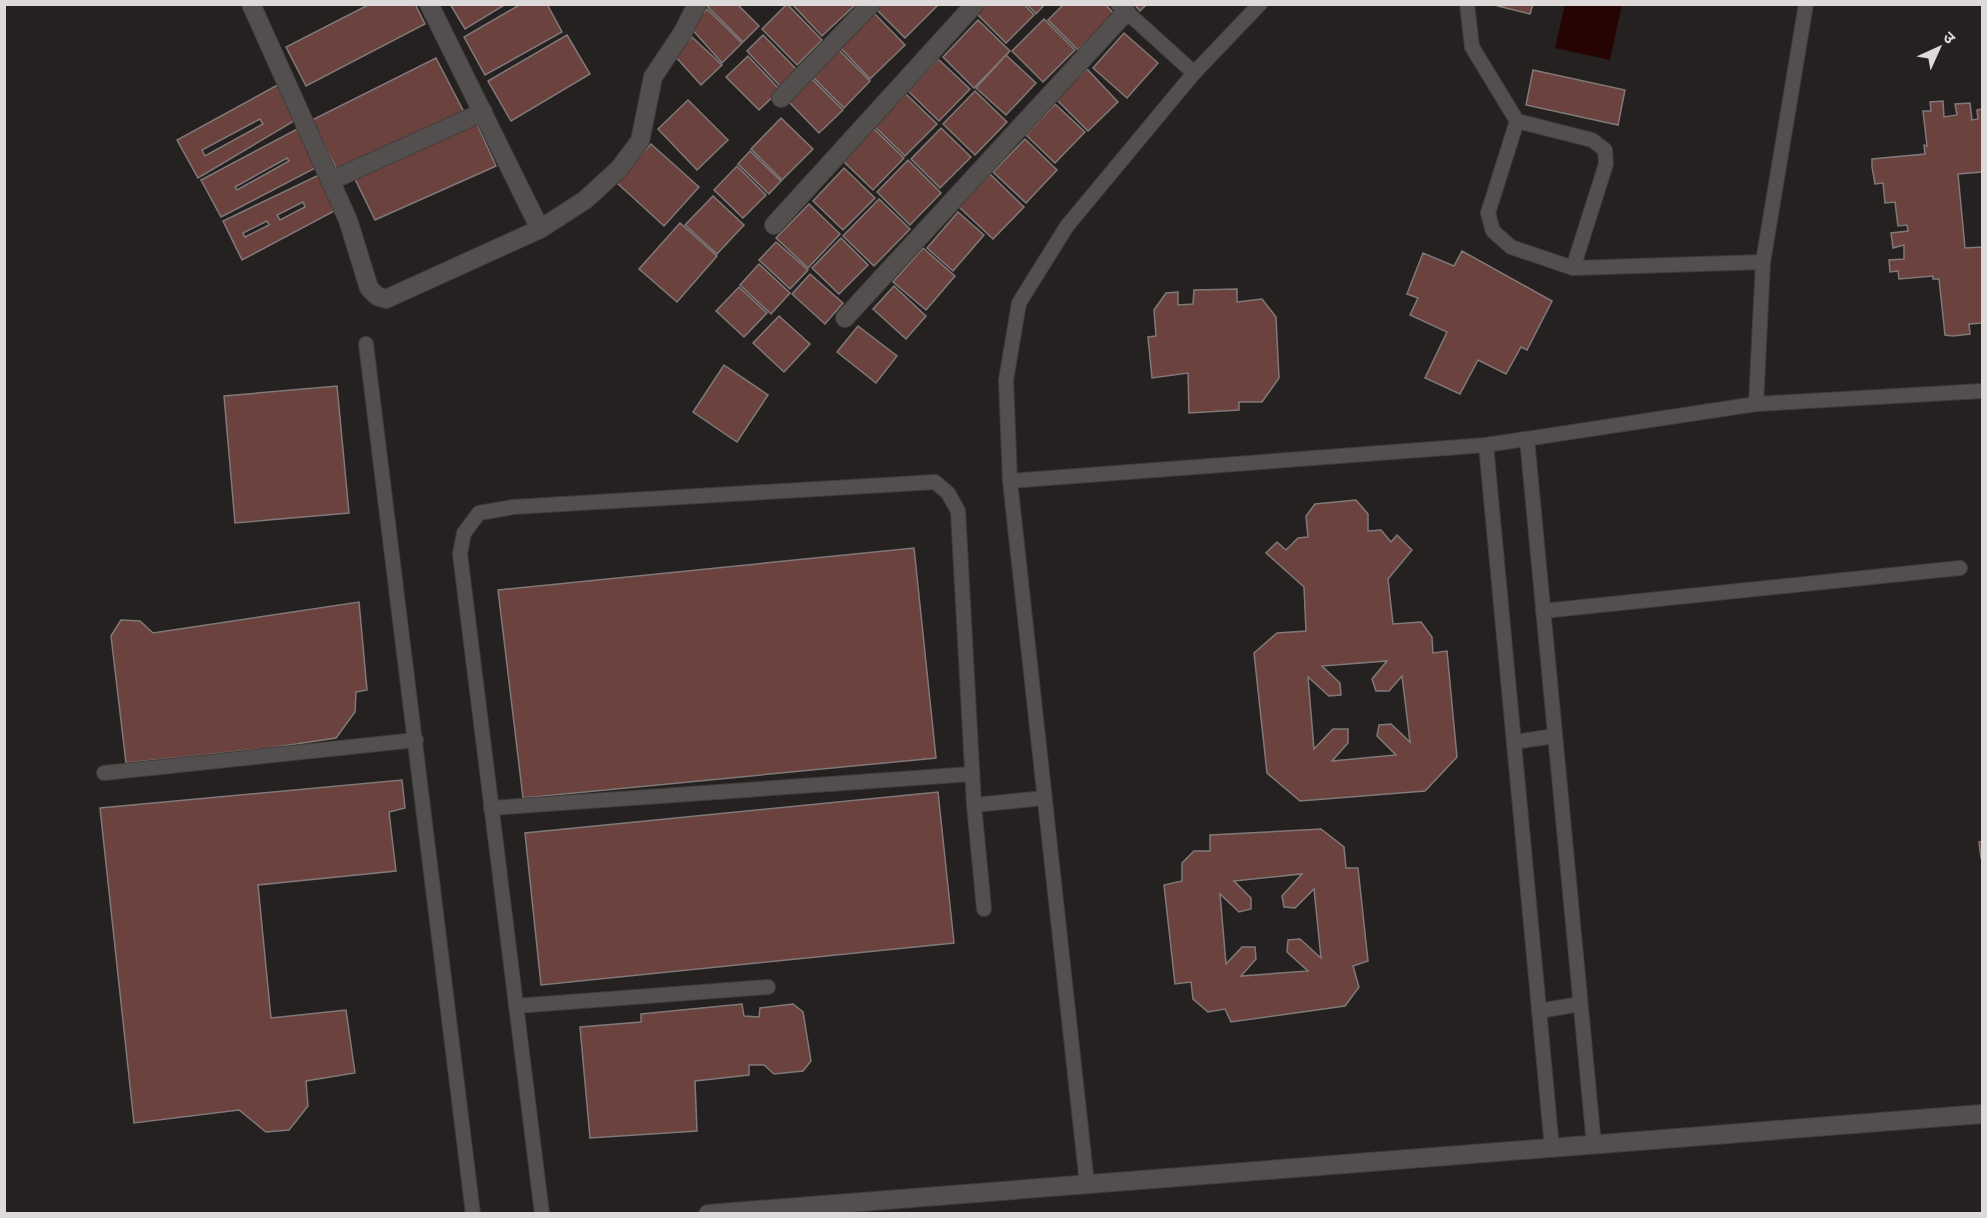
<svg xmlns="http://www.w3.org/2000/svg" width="1987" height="1218" viewBox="0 0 1987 1218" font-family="Roboto,'Noto Sans Devanagari',sans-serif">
<rect width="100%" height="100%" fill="#262121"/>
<polygon fill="#260404" points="1565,4 1622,5 1610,60 1555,48"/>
<g fill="#6c423e" stroke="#7f7a79" stroke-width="1.5" fill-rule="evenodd">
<polygon points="370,4 415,4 425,24 306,86 286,47"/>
<polygon points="450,4 506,4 465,29"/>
<polygon points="521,4 547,4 562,32 485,75 464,37"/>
<polygon points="709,4 737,4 759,26 743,42 707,6"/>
<polygon points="787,4 822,40 797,65 762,29"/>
<polygon points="792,4 856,4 822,36"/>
<polygon points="881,4 939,4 905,38 876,9"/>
<polygon points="983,4 1024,4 1034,15 1006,43 975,12"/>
<polygon points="1027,4 1045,4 1036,14"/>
<polygon points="1064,4 1105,4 1114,14 1078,50 1048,20"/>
<polygon points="1134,4 1147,4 1140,11"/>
<polygon points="1490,4 1533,4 1530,14"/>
<polygon points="707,9 742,43 722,63 690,27"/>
<polygon points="872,11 905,45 870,79 837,44"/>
<polygon points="1044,19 1075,50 1043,82 1012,51"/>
<polygon points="978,20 1010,51 974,88 943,57"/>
<polygon points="1124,33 1158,63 1127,98 1093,68"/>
<polygon points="567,35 590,74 511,121 488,81"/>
<polygon points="763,35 797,70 780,86 747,51"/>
<polygon points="692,37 722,65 701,85 674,55"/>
<polygon points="838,49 870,81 844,108 811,75"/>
<polygon points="1006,55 1036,83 1006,115 976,88"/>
<polygon points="748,56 780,90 759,110 726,77"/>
<polygon points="436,58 464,112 339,174 312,120"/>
<polygon points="938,59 970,89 939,121 908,91"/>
<polygon points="1087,69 1118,102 1088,131 1056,99"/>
<polygon points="1533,70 1625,90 1618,125 1526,105"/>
<polygon points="812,79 843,110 819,133 789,102"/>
<path d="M283 82 299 118 198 178 177 140ZM260 119 263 124 205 156 202 150Z"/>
<polygon points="975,91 1007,122 975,155 943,124"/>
<polygon points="906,94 937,124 905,156 874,126"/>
<polygon points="688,100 728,140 697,170 658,129"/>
<polygon points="1943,101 1944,117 1957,115 1955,104 1970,103 1972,120 1978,119 1977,110 1982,109 1982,172 1958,174 1965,248 1982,247 1982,323 1969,324 1970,334 1953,336 1945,335 1939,279 1933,279 1933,276 1899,279 1898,271 1890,272 1889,260 1904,259 1904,245 1893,248 1891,233 1908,231 1907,225 1898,226 1895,202 1885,203 1883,183 1875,184 1872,167 1872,159 1925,154 1924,145 1927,146 1923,111 1931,111 1930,102"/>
<polygon points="1055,104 1085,132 1055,163 1026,135"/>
<polygon points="781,118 813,149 782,180 751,149"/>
<polygon points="477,124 496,166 375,220 355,179"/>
<path d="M301 127 321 165 221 217 201 180ZM287 158 289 161 237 190 235 187Z"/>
<polygon points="941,128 971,157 940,188 911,159"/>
<polygon points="874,129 904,158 873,190 843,161"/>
<polygon points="1025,139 1057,170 1026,203 993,172"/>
<polygon points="651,144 699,187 664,226 616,182"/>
<polygon points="750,151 781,181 769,194 738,164"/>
<polygon points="908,160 941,193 910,225 877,192"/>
<polygon points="737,166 766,195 743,218 714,190"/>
<polygon points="844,168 875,198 843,230 813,201"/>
<path d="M321 174 338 209 242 260 223 221ZM303 202 305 207 280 220 277 215ZM267 221 269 225 245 237 243 233Z"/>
<polygon points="990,174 1024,207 993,239 959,207"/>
<polygon points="713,196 744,225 717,254 685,225"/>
<polygon points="879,199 910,229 874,266 843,236"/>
<polygon points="809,204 840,234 808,268 776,238"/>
<polygon points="958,212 984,235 953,271 927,248"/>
<polygon points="680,223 717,256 677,302 639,269"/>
<polygon points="841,238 868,265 839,294 812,268"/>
<polygon points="776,242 808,270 790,289 759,260"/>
<polygon points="923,248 955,276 926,310 893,282"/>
<polygon points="1462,251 1552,301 1527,350 1521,347 1506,374 1478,360 1460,394 1425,378 1447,332 1410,315 1418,298 1407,294 1423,253 1454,266"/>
<polygon points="759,264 790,293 771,314 740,285"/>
<polygon points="810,274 843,303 825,324 792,294"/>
<polygon points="894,286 926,316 906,339 873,309"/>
<polygon points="739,287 767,313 744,337 716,311"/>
<polygon points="1237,289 1237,302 1262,299 1276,317 1279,378 1262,402 1239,402 1239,410 1189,413 1188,373 1152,378 1148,337 1156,336 1154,310 1166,293 1178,292 1178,305 1193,304 1194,290"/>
<polygon points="779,316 810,344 784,372 753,343"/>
<polygon points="858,326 897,356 876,383 837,352"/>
<polygon points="724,365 768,395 737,442 693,412"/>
<polygon points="337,386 349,513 235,523 224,396"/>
<path d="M1356 500 1368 514V531L1381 530 1391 542 1397 535 1412 550 1388 579 1393 624 1421 622 1432 637 1433 653 1447 651 1457 757 1425 791 1300 801 1267 773 1254 653 1277 633 1306 631 1304 587 1266 553 1277 542 1286 550 1298 538 1308 537 1306 516 1315 504ZM1387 661 1372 679 1376 691H1389L1402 676 1410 742 1391 724 1379 725 1377 736 1396 755 1332 761 1348 743V729H1333L1314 749 1308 677 1329 696 1341 695 1340 683 1322 666Z"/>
<polygon points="914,548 936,758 523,798 498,590"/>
<polygon points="359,602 367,690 356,692 355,712 336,738 270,748 126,763 111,636 121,620 140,621 153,633"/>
<polygon points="402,780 405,808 389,812 396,871 258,885 271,1018 346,1010 355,1073 306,1081 308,1106 289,1130 266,1132 239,1110 134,1123 100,808"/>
<polygon points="938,792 954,943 541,985 525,833"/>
<path d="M1321 829 1344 847 1346 868H1358L1368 961 1353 966 1359 987 1345 1006 1231 1022 1225 1009 1208 1012 1193 999 1191 982 1175 984 1164 885 1182 881V863L1194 851H1210V835ZM1302 874 1282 896 1284 907 1295 908 1314 889 1321 958 1300 939 1288 940 1287 952 1308 971 1241 976 1256 959 1255 947H1242L1226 964 1220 894 1239 912 1251 909V898L1234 881Z"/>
<polygon points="1982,841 1982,858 1981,858 1979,842"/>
<polygon points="742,1004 744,1016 759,1017 760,1008 793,1004 803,1012 811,1061 803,1071 774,1074 764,1065 749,1065 749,1075 695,1081 697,1131 590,1138 580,1027 641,1022 641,1014"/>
</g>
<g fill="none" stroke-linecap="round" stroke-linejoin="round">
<g stroke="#403d3c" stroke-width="16">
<g id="lane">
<polyline points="1118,4 1194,73"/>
<polyline points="1467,4 1472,47 1517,121 1488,213 1493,231 1511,247 1573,268 1763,262"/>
<polyline points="1517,121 1592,140 1605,150 1606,164 1573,268"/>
<polyline points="366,344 473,1214"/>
<polyline points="1756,404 1763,262 1806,4"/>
<polyline points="1527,439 1594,1145"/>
<polyline points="1486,445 1552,1148"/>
<polyline points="1010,481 1486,445 1756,404 1982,391"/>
<polyline points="1543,611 1960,568"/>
<polyline points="1514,742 1555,736"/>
<polyline points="104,773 416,740"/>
<polyline points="974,805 984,909"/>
<polyline points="491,808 972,774"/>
<polyline points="516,1006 768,987"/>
<polyline points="1539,1011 1580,1004"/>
<polyline points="1087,1184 1010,481 1006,380 1019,303 1067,226 1194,73 1260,4"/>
<polyline points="542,1214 460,554 464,533 479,513 513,507 935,482 948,493 958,511 974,805 1044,798"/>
</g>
</g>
<g stroke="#403d3c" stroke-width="20">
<g id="street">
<polyline points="251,4 348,220 369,288 377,296 386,299 540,229 585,200 619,169 640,141 653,77 683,32 697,4"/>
<polyline points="429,4 540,229"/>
<polyline points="781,98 871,4"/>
<polyline points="330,181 483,112"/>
<polyline points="774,225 975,4"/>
<polyline points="845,318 1126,12"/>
<polyline points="708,1214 1982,1114"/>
</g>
</g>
<use href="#lane" stroke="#544f4f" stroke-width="14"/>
<use href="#street" stroke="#544f4f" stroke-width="18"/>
</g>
<rect width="1987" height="1218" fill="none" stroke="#dddad9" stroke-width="12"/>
<g transform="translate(1939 48) rotate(45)" stroke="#262121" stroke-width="4.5" paint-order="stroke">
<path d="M0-4.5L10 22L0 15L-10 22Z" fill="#dddad9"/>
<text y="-9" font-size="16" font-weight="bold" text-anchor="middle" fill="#dddad9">उ</text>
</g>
</svg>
